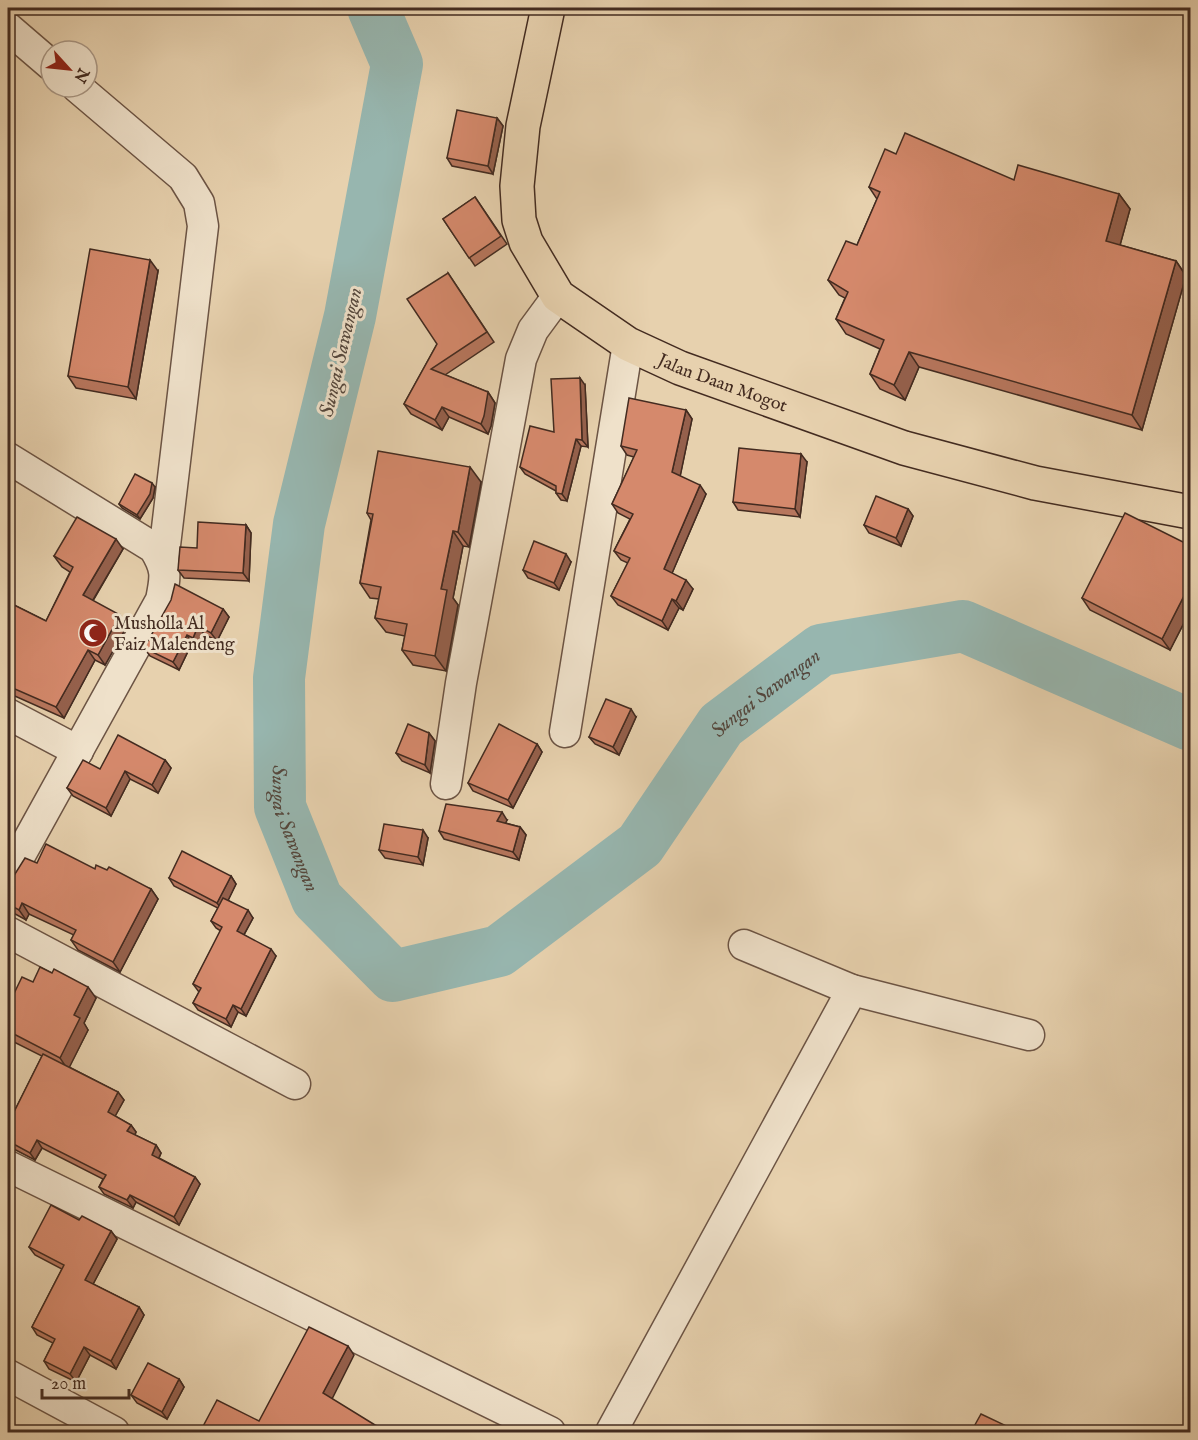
<svg xmlns="http://www.w3.org/2000/svg" width="1198" height="1440" viewBox="0 0 1198 1440" font-family="'IM FELL English',serif">
<rect width="100%" height="100%" fill="#e7d1ae"/>
<filter id="stains"><feTurbulence type="fractalNoise" baseFrequency=".00333" numOctaves="4"/><feColorMatrix values="0 0 0 0 .2 0 0 0 0 .09 0 0 0 0 .02 0 0 0 .5 -.17"/></filter>
<radialGradient id="worn" r=".72"><stop offset=".6" stop-color="#630" stop-opacity="0"/><stop offset="1" stop-color="#630" stop-opacity=".3"/></radialGradient>
<g fill="none" stroke-linecap="round" stroke-linejoin="round">
<path stroke="#97b6af" stroke-width="52" id="s1" d="M373 8 397 64 350 316 299 524 279 678 280 807 317 899 393 976 499 951 640 845 721 725 821 650 963 626 1190 725"/>
<g stroke="#6c5444" stroke-width="33">
<g id="minor">
<polyline points="8,28 51,65"/>
<polyline points="77,87 183,177 199,203 203,226 163,562"/>
<path d="M8 458 154 548C167 569 166 576 161 600L8 877"/>
<polyline points="8,714 78,751"/>
<polyline points="565,732 628,344"/>
<polyline points="446,784 461,683 521,359 533,330 558,296"/>
<polyline points="8,932 295,1084"/>
<polyline points="744,945 852,990 1029,1035"/>
<polyline points="8,1166 550,1432"/>
<polyline points="8,1375 114,1432"/>
<polyline points="611,1432 852,990"/>
</g>
</g>
<g stroke="#432b20" stroke-width="36">
<g id="major">
<path id="s2" d="M548 8 523 126 517 186 519 220 526 242 558 296 628 344 680 368 904 448 1035 483 1190 512"/>
</g>
</g>
<use href="#minor" stroke="#efe1ca" stroke-width="30"/>
<use href="#major" stroke="#e7d1ae" stroke-width="33"/>
</g>
<g fill="#b7765d" stroke="#432b20" stroke-width="1.5">
<polygon points="497,118 503,126 493,174 452,166 447,158"/>
<polygon points="896,154 1014,180 1119,194 1130,209 1120,245 1176,261 1186,276 1142,430 919,367 905,400 880,389 870,374 880,349 846,334 836,319 845,298 839,295 828,280 857,245 877,199 869,187"/>
<polygon points="475,197 507,244 475,266 443,219"/>
<polygon points="158,271 136,399 76,388 68,376"/>
<polygon points="448,273 494,342 445,375 488,392 495,403 491,426 488,434 449,417 442,430 411,414 404,404 437,344"/>
<polygon points="585,385 588,447 581,446 567,501 561,500 556,493 556,491 525,474 520,467 554,432"/>
<polygon points="686,410 692,419 680,476 706,494 672,573 693,589 683,610 679,608 668,630 618,605 611,596 628,563 621,560 614,551 630,519 618,513 612,504 634,457 627,455 621,446"/>
<polygon points="807,462 800,517 738,510 733,502"/>
<polygon points="481,482 469,547 463,546 453,598 458,605 446,671 413,665 402,650 405,636 386,632 375,618 379,599 370,598 360,583 371,520 367,513"/>
<polygon points="155,487 153,498 140,519 122,508 119,504"/>
<polygon points="908,509 913,516 901,546 869,533 864,525"/>
<polygon points="246,525 251,533 249,581 184,578 178,570 197,548"/>
<polygon points="1191,546 1191,609 1170,650 1090,610 1082,598"/>
<polygon points="123,549 93,601 127,626 105,665 95,660 64,718 8,693 8,602 46,621 70,572 62,567 54,556"/>
<polygon points="571,562 559,590 528,578 523,570"/>
<polygon points="223,609 229,617 217,641 204,634 198,646 192,643 179,670 150,656 144,648"/>
<polygon points="636,717 619,755 595,744 589,737"/>
<polygon points="429,733 435,741 430,773 402,761 396,753"/>
<polygon points="537,744 542,752 513,808 473,791 468,783"/>
<polygon points="165,760 171,768 158,793 130,779 111,816 73,796 67,788"/>
<polygon points="507,820 505,823 520,827 526,835 519,860 444,839 439,831"/>
<polygon points="428,838 423,865 385,858 379,850"/>
<polygon points="37,863 95,869 151,889 158,899 120,972 78,950 71,940 74,935 29,914 26,920 8,910 8,885"/>
<polygon points="231,876 236,884 228,900 253,918 244,935 276,956 246,1016 238,1012 231,1027 198,1010 193,1003 199,992 193,984 221,931 216,928 211,921 218,908 174,886 169,878"/>
<polygon points="33,982 96,998 84,1023 88,1030 69,1067 118,1092 124,1100 115,1116 131,1125 136,1132 135,1135 156,1145 161,1153 159,1158 195,1177 200,1184 179,1225 136,1202 133,1208 104,1194 99,1187 103,1179 42,1148 35,1160 8,1146 8,1124 42,1056 8,1039 8,1006"/>
<polygon points="79,1220 111,1231 117,1239 93,1284 139,1307 144,1315 116,1369 90,1355 76,1382 49,1369 44,1361 53,1343 37,1335 32,1327 62,1269 35,1255 29,1247"/>
<polygon points="179,1379 184,1387 167,1419 137,1403 131,1395"/>
</g>
<g fill="#95604c" stroke="#432b20" stroke-width="1.5">
<polygon points="497,118 503,126 493,174 488,166"/>
<polygon points="1119,194 1130,209 1117,256 1106,241"/>
<polygon points="150,260 158,271 136,399 128,387"/>
<polygon points="1176,261 1186,276 1142,430 1132,415"/>
<polygon points="909,352 919,367 905,400 894,385"/>
<polygon points="580,378 585,385 588,447 582,440"/>
<polygon points="488,392 495,403 491,426 488,434 481,424"/>
<polygon points="442,407 449,417 442,430 435,420"/>
<polygon points="686,410 692,419 679,482 672,472"/>
<polygon points="576,439 581,446 567,501 562,494"/>
<polygon points="801,454 807,462 800,517 795,509"/>
<polygon points="470,467 481,482 469,547 458,532"/>
<polygon points="152,483 155,487 153,498 140,519 137,515"/>
<polygon points="700,485 706,494 670,578 664,569"/>
<polygon points="908,509 913,516 901,546 896,538"/>
<polygon points="246,525 251,533 249,581 243,573"/>
<polygon points="453,531 463,546 453,598 458,605 446,671 435,656 441,589"/>
<polygon points="116,539 123,549 90,605 83,595"/>
<polygon points="566,554 571,562 559,590 554,583"/>
<polygon points="686,580 693,589 683,610 676,601"/>
<polygon points="1191,582 1191,609 1170,650 1162,639"/>
<polygon points="672,599 679,608 668,630 662,621"/>
<polygon points="223,609 229,617 217,641 211,633"/>
<polygon points="120,615 127,626 105,665 98,655"/>
<polygon points="198,626 204,634 198,646 193,638"/>
<polygon points="187,635 192,643 179,670 173,662"/>
<polygon points="88,650 95,660 64,718 56,707"/>
<polygon points="631,709 636,717 619,755 613,747"/>
<polygon points="429,733 435,741 430,773 425,765"/>
<polygon points="537,744 542,752 513,808 508,800"/>
<polygon points="165,760 171,768 158,793 152,785"/>
<polygon points="125,771 130,779 111,816 106,808"/>
<polygon points="502,812 507,820 503,829 497,821"/>
<polygon points="520,827 526,835 519,860 513,852"/>
<polygon points="423,830 428,838 423,865 418,857"/>
<polygon points="231,876 236,884 223,911 217,903"/>
<polygon points="151,889 158,899 120,972 113,962"/>
<polygon points="22,903 29,914 26,920 19,910"/>
<polygon points="248,910 253,918 242,938 237,931"/>
<polygon points="271,949 276,956 246,1016 241,1009"/>
<polygon points="88,987 96,998 84,1023 88,1030 68,1070 60,1058 74,1015"/>
<polygon points="233,1005 238,1012 231,1027 226,1019"/>
<polygon points="118,1092 124,1100 113,1120 108,1112"/>
<polygon points="131,1125 136,1132 133,1138 127,1131"/>
<polygon points="37,1140 42,1148 35,1160 30,1153"/>
<polygon points="156,1145 161,1153 157,1162 152,1155"/>
<polygon points="195,1177 200,1184 179,1225 174,1217"/>
<polygon points="130,1195 136,1202 133,1208 127,1200"/>
<polygon points="111,1231 117,1239 91,1288 85,1280"/>
<polygon points="139,1307 144,1315 116,1369 111,1361"/>
<polygon points="348,1346 354,1355 330,1403 323,1393"/>
<polygon points="84,1347 90,1355 76,1382 70,1374"/>
<polygon points="179,1379 184,1387 167,1419 162,1412"/>
</g>
<g fill="#d5896c" stroke="#432b20" stroke-width="1.5">
<polygon points="457,110 497,118 488,166 447,158"/>
<polygon points="905,133 1014,180 1018,165 1119,194 1106,241 1176,261 1132,415 909,352 894,385 870,374 884,340 836,319 848,292 828,280 846,241 857,245 880,192 869,187 885,149 896,154"/>
<polygon points="475,197 501,236 469,258 443,219"/>
<polygon points="90,249 150,260 128,387 68,376"/>
<polygon points="448,273 487,332 431,369 488,392 484,416 481,424 442,407 435,420 404,404 437,344 407,299"/>
<polygon points="580,378 582,440 576,439 562,494 556,493 556,486 520,467 530,426 554,432 551,379"/>
<polygon points="629,398 686,410 672,472 700,485 664,569 686,580 676,601 672,599 662,621 611,596 630,558 614,551 633,514 612,504 637,450 621,446"/>
<polygon points="739,448 801,454 795,509 733,502"/>
<polygon points="378,451 470,467 458,532 453,531 441,589 447,590 435,656 402,650 407,624 375,618 381,587 360,583 373,514 367,513"/>
<polygon points="135,474 152,483 150,494 137,515 119,504"/>
<polygon points="876,496 908,509 896,538 864,525"/>
<polygon points="1125,513 1191,546 1191,582 1162,639 1082,598"/>
<polygon points="77,517 116,539 83,595 120,615 98,655 88,650 56,707 8,686 8,602 46,621 73,567 54,556"/>
<polygon points="198,522 246,525 243,573 178,570 180,547 197,548"/>
<polygon points="534,541 566,554 554,583 523,570"/>
<polygon points="175,584 223,609 211,633 198,626 193,638 187,635 173,662 144,648 171,600"/>
<polygon points="606,699 631,709 613,747 589,737"/>
<polygon points="408,724 429,733 425,765 396,753"/>
<polygon points="499,724 537,744 508,800 468,783"/>
<polygon points="118,735 165,760 152,785 125,771 106,808 67,788 83,760 100,769"/>
<polygon points="446,804 502,812 497,821 520,827 513,852 439,831"/>
<polygon points="384,824 423,830 418,857 379,850"/>
<polygon points="46,844 95,869 96,865 107,870 109,867 151,889 113,962 71,940 76,930 22,903 19,910 8,904 8,885 25,858 37,863"/>
<polygon points="182,851 231,876 217,903 169,878"/>
<polygon points="223,898 248,910 237,931 271,949 241,1009 233,1005 226,1019 193,1003 201,988 193,984 222,927 211,921"/>
<polygon points="40,967 52,973 54,969 88,987 74,1015 80,1018 60,1058 8,1031 8,1006 22,977 33,982"/>
<polygon points="43,1054 118,1092 108,1112 131,1125 127,1131 156,1145 152,1155 195,1177 174,1217 130,1195 127,1200 99,1187 106,1175 37,1140 30,1153 8,1141 8,1124"/>
<polygon points="51,1205 79,1220 82,1216 111,1231 85,1280 139,1307 111,1361 84,1347 70,1374 44,1361 55,1339 32,1327 64,1265 29,1247"/>
<polygon points="309,1327 348,1346 323,1393 375,1425 390,1432 200,1432 217,1400 259,1421"/>
<polygon points="148,1363 179,1379 162,1412 131,1395"/>
<polygon points="981,1414 1019,1432 971,1432"/>
<polygon points="8,1428 16,1432 8,1432"/>
</g>
<defs>
<g id="mosque-disc" transform="scale(1.5)"><circle r="9.5" fill="#8f2418" stroke="#efe1ca"/><path d="M3.5-4.9A6 6 0 1 0 3.5 4.9A5 5 0 1 1 3.5-4.9Z" fill="#fff"/></g>
</defs>
<g fill-rule="evenodd">
<use href="#mosque-disc" x="93" y="633"/>
</g>
<g text-anchor="middle" stroke-width="6" stroke-linejoin="round" paint-order="stroke">
<g font-size="18" fill="#432b20" stroke="#efe1ca">
<text dy="6" stroke="none"><textPath href="#s2" startOffset="488">Jalan Daan Mogot</textPath></text>
</g>
<g font-size="18" fill="#432b20" stroke="#efe1ca" text-anchor="start">
<text x="114" y="629">Musholla Al<tspan x="114" dy="21">Faiz Malendeng</tspan></text>
</g>
<g font-size="20" font-style="italic" fill="#54473d" stroke="#efe1ca">
<text transform="translate(340 352) rotate(-77)" y="7">Sungai Sawangan</text>
<text dy="7" stroke="none"><textPath href="#s1" startOffset="1508">Sungai Sawangan</textPath></text>
<text dy="7" stroke="none"><textPath href="#s1" startOffset="840">Sungai Sawangan</textPath></text>
</g>
</g>
<rect width="1198" height="1440" fill="none" stroke="#e7d1ae" stroke-width="30"/>
<rect x="9" y="9" width="1180" height="1422" fill="none" stroke="#432b20" stroke-width="3"/>
<rect x="15" y="15" width="1168" height="1410" fill="none" stroke="#432b20" stroke-width="1.5"/>
<g transform="translate(69 69) rotate(117)"><circle r="28" fill="#efe1ca" stroke="#aa9886" stroke-width="1.5"/>
<path d="M0-4.5L10 22L0 15L-10 22Z" fill="#8f2418"/>
<text y="-9" font-size="16" font-weight="bold" text-anchor="middle" fill="#432b20">N</text>
</g>
<path d="M42 1389v9h87v-9" fill="none" stroke="#432b20" stroke-width="3"/>
<text x="51" y="1389" font-size="18" fill="#432b20" stroke="#efe1ca" stroke-width="4.5" paint-order="stroke">20 m</text>
<rect width="100%" height="100%" filter="url(#stains)"/>
<rect width="100%" height="100%" fill="url(#worn)"/>
</svg>
